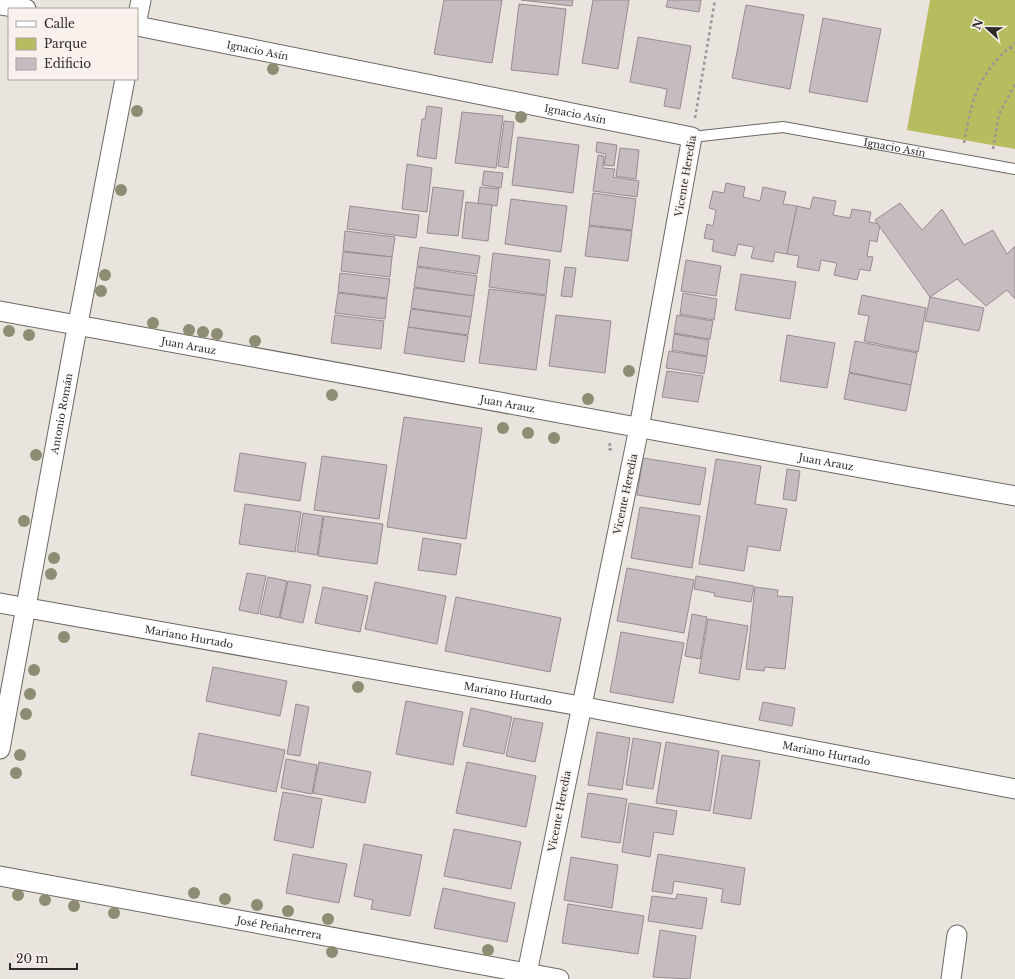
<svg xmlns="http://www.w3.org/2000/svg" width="1015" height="979" viewBox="0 0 1015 979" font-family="'Libre Baskerville',serif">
<rect width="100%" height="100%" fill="#eae4de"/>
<polygon fill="#b5bd5e" points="930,0 1015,0 1015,149 907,130"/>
<g fill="#c4bcbf" stroke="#958d90">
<polygon points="444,0 502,0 492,63 434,54"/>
<polygon points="521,0 573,0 572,6"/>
<polygon points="593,0 629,0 618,69 582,63"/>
<polygon points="668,0 701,0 699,12 666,7"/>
<polygon points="519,4 566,9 558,75 511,70"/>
<polygon points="746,5 804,15 790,89 732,78"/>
<polygon points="823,18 881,29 867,102 809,92"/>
<polygon points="638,37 691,46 680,109 664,106 667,89 630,82"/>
<polygon points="427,106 442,108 436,159 417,156 422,119 425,119"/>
<polygon points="462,112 503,116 496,168 455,163"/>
<polygon points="504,121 514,122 508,168 498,166"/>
<polygon points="518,137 579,145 573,193 512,185"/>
<polygon points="597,142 617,145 614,166 604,165 606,154 596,152"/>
<polygon points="620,148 639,150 636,179 616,176"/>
<polygon points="598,155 604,156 603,168 615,169 613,177 639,181 637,197 593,191"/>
<polygon points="407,164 432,168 427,212 402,209"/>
<polygon points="484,171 503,173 501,188 482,185"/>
<polygon points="726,183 745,187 743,197 760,201 763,187 786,192 783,204 797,206 787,254 775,252 773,262 751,258 754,247 738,244 735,256 712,251 714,240 704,238 707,224 713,226 716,210 709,208 713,191 724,193"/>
<polygon points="433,187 464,191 458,236 427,233"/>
<polygon points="480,187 499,189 497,206 478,204"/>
<polygon points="593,193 636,199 632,230 589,225"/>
<polygon points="813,197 836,201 833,215 850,218 852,209 871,212 869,222 880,224 877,242 870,240 867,256 873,257 870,271 860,269 857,280 834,275 837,263 821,260 819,271 797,267 799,256 787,254 797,206 810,209"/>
<polygon points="511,199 567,206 561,252 505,244"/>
<polygon points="466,202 492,205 488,241 462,238"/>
<polygon points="900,203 922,230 942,209 964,245 993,230 1007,254 1015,246 1015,299 1007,290 986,306 957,279 930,297 875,220"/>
<polygon points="350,206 419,215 416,238 347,229"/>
<polygon points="589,226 632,231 628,261 585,256"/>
<polygon points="345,231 395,237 392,257 343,251"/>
<polygon points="420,247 480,256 477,274 417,266"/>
<polygon points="343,252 392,257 390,277 341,271"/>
<polygon points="493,253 550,260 546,295 489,287"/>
<polygon points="686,260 721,266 716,296 681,291"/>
<polygon points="417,267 477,276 474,296 414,287"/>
<polygon points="565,267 576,268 572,297 561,296"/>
<polygon points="340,273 390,279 387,298 338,292"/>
<polygon points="741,274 796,282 790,319 735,310"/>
<polygon points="414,288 474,296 471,317 411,308"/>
<polygon points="489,289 546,296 536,370 479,363"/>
<polygon points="338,293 387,299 385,319 335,313"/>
<polygon points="683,293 717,299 714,320 680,314"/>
<polygon points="862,295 926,308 918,352 864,341 869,316 858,314"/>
<polygon points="930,297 984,308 979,331 925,321"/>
<polygon points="411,309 471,317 468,335 408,327"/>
<polygon points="335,315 384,321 381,349 331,343"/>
<polygon points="556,315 611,321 605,373 549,366"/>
<polygon points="677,315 713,321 710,339 674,333"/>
<polygon points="408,327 468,336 464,362 404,353"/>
<polygon points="674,334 709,340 707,356 672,350"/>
<polygon points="787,335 835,343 827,388 780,381"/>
<polygon points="855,341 917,353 911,385 849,372"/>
<polygon points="669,351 707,357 704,374 666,368"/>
<polygon points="667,371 703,376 698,402 662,397"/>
<polygon points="849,373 911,385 906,411 844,399"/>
<polygon points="404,417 482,428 466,539 387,527"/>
<polygon points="240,453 306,463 300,501 234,491"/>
<polygon points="322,456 387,465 379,519 314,510"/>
<polygon points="643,458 706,468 700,505 637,495"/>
<polygon points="716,459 761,466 755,504 787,509 780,551 748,546 744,571 699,564"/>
<polygon points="787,469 800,471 796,501 783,499"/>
<polygon points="245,504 301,512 295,552 239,544"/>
<polygon points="640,507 700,516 692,568 631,558"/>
<polygon points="303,513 323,516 317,555 297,552"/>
<polygon points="324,516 383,524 377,564 318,556"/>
<polygon points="423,538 461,544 456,575 418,570"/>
<polygon points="627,568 694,580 684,633 617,621"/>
<polygon points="247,573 266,576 258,614 239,610"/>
<polygon points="696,576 754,586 751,602 714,596 715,593 694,589"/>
<polygon points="268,577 287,581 279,618 260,614"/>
<polygon points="288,581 311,585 303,623 280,618"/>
<polygon points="375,582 446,596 437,644 365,629"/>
<polygon points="323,587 368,596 360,632 315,623"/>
<polygon points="755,587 778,590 777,596 793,597 785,669 765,667 764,671 746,669"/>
<polygon points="456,597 561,618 550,672 445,651"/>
<polygon points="692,614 707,617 700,659 685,656"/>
<polygon points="708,619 748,626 739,680 699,673"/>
<polygon points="621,632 684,643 673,703 610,692"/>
<polygon points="213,667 287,681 280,716 206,701"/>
<polygon points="406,701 463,712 453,765 396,754"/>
<polygon points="763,702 795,708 792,726 759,720"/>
<polygon points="296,704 309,707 300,756 287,754"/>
<polygon points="471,708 512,717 504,754 463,746"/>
<polygon points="514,718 543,723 535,762 506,756"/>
<polygon points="597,732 630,738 622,790 588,785"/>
<polygon points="199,733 285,750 276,792 191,775"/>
<polygon points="633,738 661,743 653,789 626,785"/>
<polygon points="666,742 719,751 710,811 656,803"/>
<polygon points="722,755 760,761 751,819 713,813"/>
<polygon points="286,759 317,765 312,794 281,788"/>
<polygon points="319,762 371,772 365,803 313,793"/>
<polygon points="467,762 536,776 526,827 456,813"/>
<polygon points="283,792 322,799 313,848 274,840"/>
<polygon points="588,793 627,799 620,843 581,837"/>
<polygon points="629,803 677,811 673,835 654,832 650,857 622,852"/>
<polygon points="454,829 521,842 511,889 444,876"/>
<polygon points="364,844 422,855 410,916 371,909 373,900 354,896"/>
<polygon points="293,854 347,864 339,903 286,893"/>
<polygon points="658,854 745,868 740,905 721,902 723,889 674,881 672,894 652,891"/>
<polygon points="571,857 618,865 612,908 564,900"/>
<polygon points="443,888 515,903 507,942 434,928"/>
<polygon points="677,894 707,898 702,929 648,921 652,896 676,899"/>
<polygon points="568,904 644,916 638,954 562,943"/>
<polygon points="660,930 696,936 690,979 653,977"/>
</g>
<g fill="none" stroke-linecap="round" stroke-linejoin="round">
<g stroke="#6d6863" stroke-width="12">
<g id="service">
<path id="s1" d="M692 137 783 127 1015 169"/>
</g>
</g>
<g stroke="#6d6863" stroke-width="21">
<g id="minor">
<polyline points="0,5 26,9"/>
<polyline points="137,20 141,0"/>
<path id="s2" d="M137 26 692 137 639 428 527 973 515 979"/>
<path id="s3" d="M0 311 1015 496"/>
<path id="s4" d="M0 603 580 706 1015 789"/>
<path id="s5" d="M0 749 74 344 125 79"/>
<path id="s6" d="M0 876 559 979"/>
<polyline points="951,979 957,935"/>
</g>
</g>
<g stroke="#9c9793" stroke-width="2.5" stroke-dasharray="3 3" stroke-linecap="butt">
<polyline points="1010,47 1015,52"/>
<polyline points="695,118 715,0"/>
<path d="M964 143C972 98 978 73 1015 43"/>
<polyline points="993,149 999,114 1015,84"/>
<polyline points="610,443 609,449 613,450"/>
</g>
<use href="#service" stroke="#fff" stroke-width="10"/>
<use href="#minor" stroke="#fff" stroke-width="19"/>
</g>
<g fill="#8e8d74">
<circle cx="273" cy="69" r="6"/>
<circle cx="137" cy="111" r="6"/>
<circle cx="521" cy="117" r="6"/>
<circle cx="121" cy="190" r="6"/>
<circle cx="105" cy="275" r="6"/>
<circle cx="101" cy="291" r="6"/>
<circle cx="153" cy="323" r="6"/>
<circle cx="189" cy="330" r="6"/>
<circle cx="9" cy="331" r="6"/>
<circle cx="203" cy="332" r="6"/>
<circle cx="217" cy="334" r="6"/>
<circle cx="29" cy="335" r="6"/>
<circle cx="255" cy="341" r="6"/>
<circle cx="629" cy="371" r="6"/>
<circle cx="332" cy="395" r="6"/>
<circle cx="588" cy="399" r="6"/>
<circle cx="503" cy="428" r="6"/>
<circle cx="528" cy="433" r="6"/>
<circle cx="554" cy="438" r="6"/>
<circle cx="36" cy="455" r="6"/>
<circle cx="24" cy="521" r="6"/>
<circle cx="54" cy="558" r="6"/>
<circle cx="51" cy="574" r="6"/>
<circle cx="64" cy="637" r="6"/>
<circle cx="34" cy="670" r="6"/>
<circle cx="358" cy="687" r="6"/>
<circle cx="30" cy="694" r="6"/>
<circle cx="26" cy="714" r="6"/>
<circle cx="20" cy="755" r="6"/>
<circle cx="16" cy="773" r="6"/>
<circle cx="194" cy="893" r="6"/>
<circle cx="18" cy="895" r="6"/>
<circle cx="225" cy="899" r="6"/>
<circle cx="45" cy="900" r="6"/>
<circle cx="257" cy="905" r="6"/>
<circle cx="74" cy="906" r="6"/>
<circle cx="288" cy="911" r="6"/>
<circle cx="114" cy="913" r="6"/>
<circle cx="328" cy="919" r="6"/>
<circle cx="488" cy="950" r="6"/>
<circle cx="332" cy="952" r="6"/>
</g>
<g text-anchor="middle" stroke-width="3" stroke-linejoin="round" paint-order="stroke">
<g font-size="10" fill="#2e2c2a" stroke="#f8f1ec">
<text dy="4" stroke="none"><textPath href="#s2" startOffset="123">Ignacio Asín</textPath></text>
<text dy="4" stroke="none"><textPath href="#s2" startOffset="447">Ignacio Asín</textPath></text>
<text dy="4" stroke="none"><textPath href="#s1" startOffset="205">Ignacio Asín</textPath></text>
<text transform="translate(685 176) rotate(-80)" y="4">Vicente Heredia</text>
<text dy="4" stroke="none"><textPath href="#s3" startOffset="192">Juan Arauz</textPath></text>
<text dy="4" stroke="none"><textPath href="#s3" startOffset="516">Juan Arauz</textPath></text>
<text dy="4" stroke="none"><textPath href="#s5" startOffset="341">Antonio Román</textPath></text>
<text dy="4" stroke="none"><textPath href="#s3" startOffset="840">Juan Arauz</textPath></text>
<text transform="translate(625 494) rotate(-78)" y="4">Vicente Heredia</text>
<text dy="4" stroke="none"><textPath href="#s4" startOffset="192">Mariano Hurtado</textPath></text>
<text dy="4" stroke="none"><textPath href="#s4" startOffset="516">Mariano Hurtado</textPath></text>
<text dy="4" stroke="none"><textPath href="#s4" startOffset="840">Mariano Hurtado</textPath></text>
<text transform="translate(559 811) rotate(-79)" y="4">Vicente Heredia</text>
<text dy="4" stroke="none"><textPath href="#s6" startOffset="284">José Peñaherrera</textPath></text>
</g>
</g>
<rect x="8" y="8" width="130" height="72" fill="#f8f1ec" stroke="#a7a29e"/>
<rect x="16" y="21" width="20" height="6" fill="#ffffff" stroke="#a7a29e"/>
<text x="44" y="28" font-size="12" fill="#2e2c2a">Calle</text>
<rect x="16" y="38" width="20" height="12" fill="#b5bd5e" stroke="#a7a29e"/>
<text x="44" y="48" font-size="12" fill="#2e2c2a">Parque</text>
<rect x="16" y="58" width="20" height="12" fill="#c4bcbf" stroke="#a7a29e"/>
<text x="44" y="68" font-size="12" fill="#2e2c2a">Edificio</text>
<g transform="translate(987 28) rotate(292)" stroke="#f8f1ec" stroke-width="3" paint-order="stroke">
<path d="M0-3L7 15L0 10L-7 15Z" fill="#2e2c2a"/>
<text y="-6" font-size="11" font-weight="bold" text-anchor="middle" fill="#2e2c2a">N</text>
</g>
<path d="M10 963v6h67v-6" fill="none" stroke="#2e2c2a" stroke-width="2"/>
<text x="16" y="963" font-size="12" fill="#2e2c2a" stroke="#f8f1ec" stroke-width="3" paint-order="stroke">20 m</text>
</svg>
